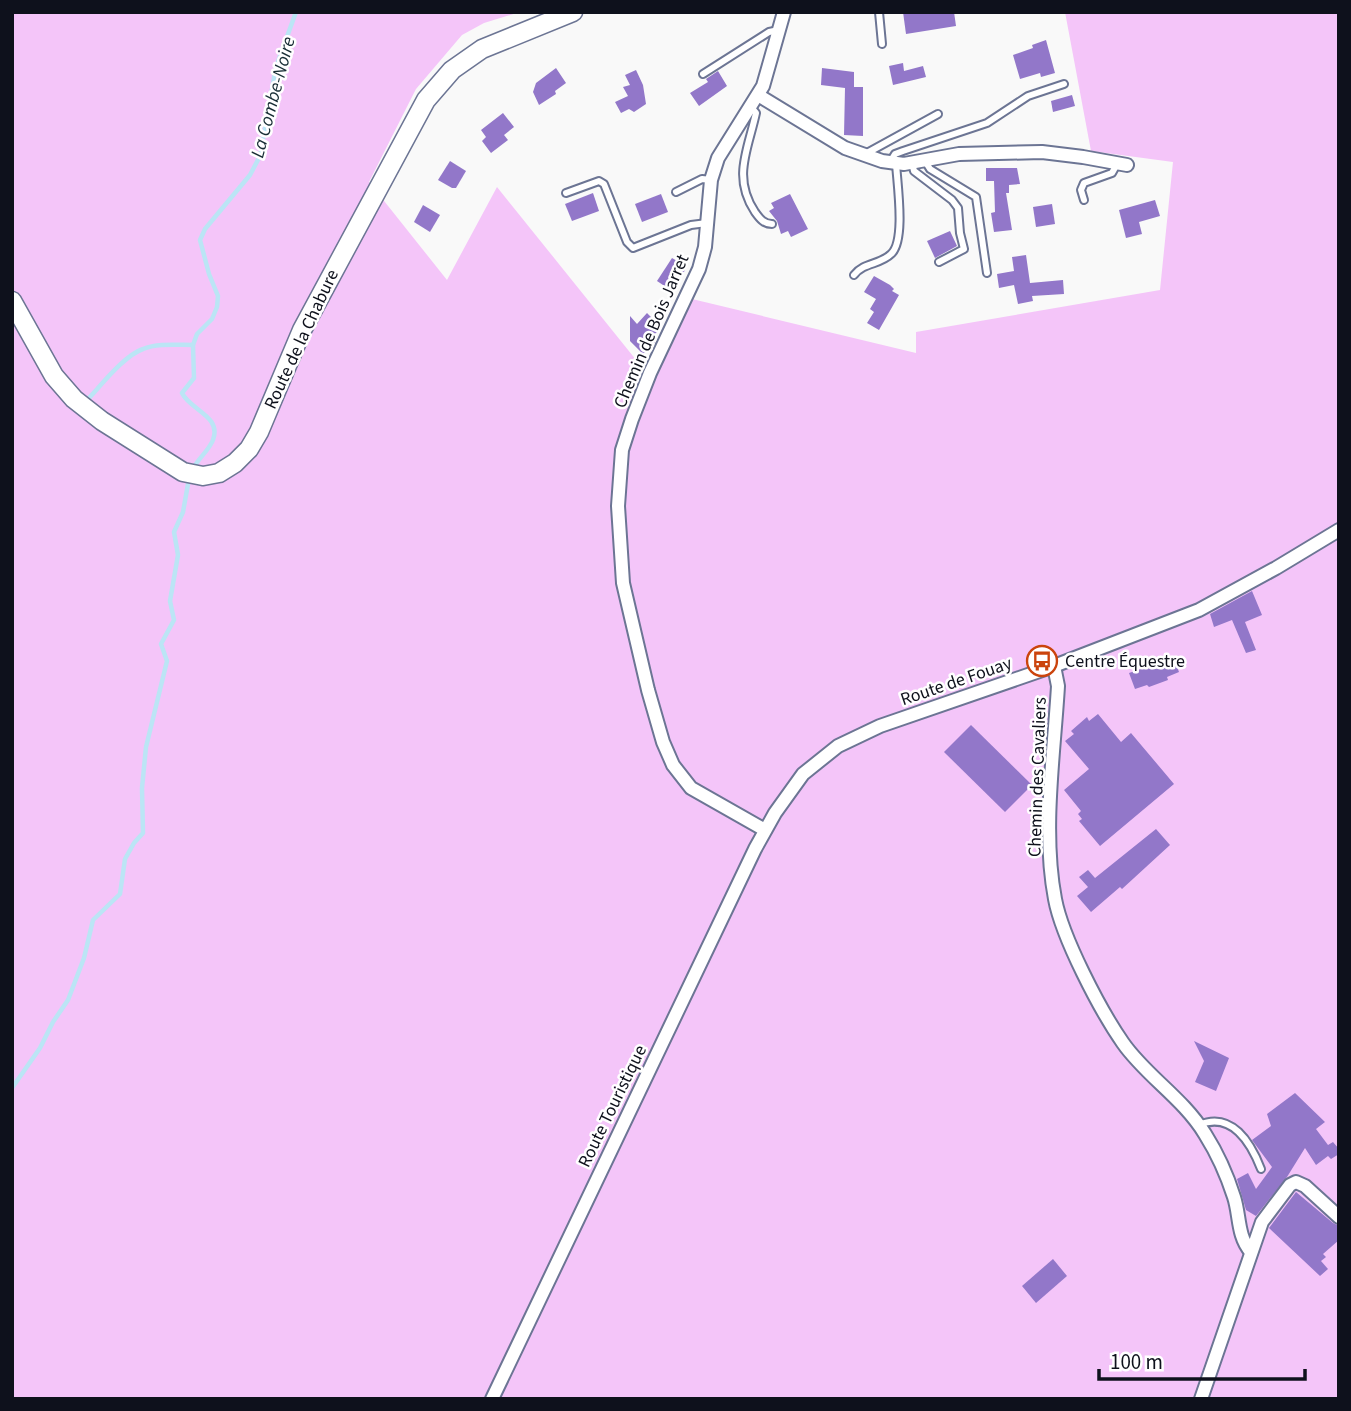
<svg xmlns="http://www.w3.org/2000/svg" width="1351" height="1411" viewBox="0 0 1351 1411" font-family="'Source Sans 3',sans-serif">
<rect width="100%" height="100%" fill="#f9f9f9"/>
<polygon fill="#f4c5f9" points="12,12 520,12 484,23 462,35 416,89 369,182 447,280 497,187 653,381 692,299 916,353 916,332 1160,290 1173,162 1091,151 1065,12 1339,12 1339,1399 12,1399"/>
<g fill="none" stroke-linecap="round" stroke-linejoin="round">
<g stroke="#bbe5f5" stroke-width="4.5">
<path d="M89 398C102 384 125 355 143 349 157 343 177 345 193 345"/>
<path d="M194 467C199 458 209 450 213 440 222 416 190 410 182 393L194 378 193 345 197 334 212 319 217 307 218 296 209 274 200 240 205 229 250 175 260 156 276 67 296 12"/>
<polyline points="12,1088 40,1048 53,1022 68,1000 84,958 93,920 120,894 125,859 134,843 143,833 142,788 146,747 167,661 161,644 174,620 170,601 178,555 174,532 183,512 188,484"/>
</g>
</g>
<g fill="#9277c9">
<polygon points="903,12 954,12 956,26 906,34"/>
<polygon points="1046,40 1055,73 1041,77 1040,73 1020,79 1013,55 1033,48 1032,45"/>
<polygon points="903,63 904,71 923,66 926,77 893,85 889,66"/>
<polygon points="556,68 566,83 555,91 556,94 539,105 533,92 536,83"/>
<polygon points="822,68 854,72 854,87 863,87 863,136 844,135 845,88 821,85"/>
<polygon points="636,70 643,85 646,104 634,112 629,109 621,113 615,102 628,96 623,87 630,85 625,75"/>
<polygon points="718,71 727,86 699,106 690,93 708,82 706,79"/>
<polygon points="1072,95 1075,106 1053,112 1051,101"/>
<polygon points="503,113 514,127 504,135 508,140 491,153 482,141 486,137 481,130"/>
<polygon points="450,161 466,171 456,188 452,188 438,180"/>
<polygon points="986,168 1017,168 1020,184 1009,185 1009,193 1006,193 1012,230 994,232 991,213 995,212 994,181 986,181"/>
<polygon points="593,193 599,211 572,221 565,204"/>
<polygon points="661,194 668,212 642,222 635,204"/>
<polygon points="790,194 808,229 791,237 788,231 781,234 777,221 769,211 774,208 771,203"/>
<polygon points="1155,200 1160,216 1139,222 1142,234 1126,238 1119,210"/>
<polygon points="1052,204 1055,224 1036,227 1033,207"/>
<polygon points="423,205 440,215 430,232 414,222"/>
<polygon points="950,231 957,246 935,258 927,241"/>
<polygon points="1026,255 1030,283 1063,280 1064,294 1032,296 1033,301 1018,304 1014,285 999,288 997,274 1014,271 1012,257"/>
<polygon points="672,258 687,267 672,291 657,281"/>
<polygon points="874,276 890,285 894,289 892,291 899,295 879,330 867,323 874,312 870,309 876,299 864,292"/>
<polygon points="647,313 658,324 658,331 652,337 655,342 643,354 630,341 630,316 637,324"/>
<polygon points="1252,591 1262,615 1245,622 1256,650 1246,653 1232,620 1214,627 1210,614"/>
<polygon points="1173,656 1179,672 1167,677 1168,680 1149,687 1147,685 1135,689 1129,673 1141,669 1140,665 1160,658 1161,660"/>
<polygon points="1098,714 1121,742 1131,733 1174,784 1100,846 1079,821 1082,819 1078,814 1081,811 1064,790 1089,769 1065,741 1074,734 1071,731 1087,717 1089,721"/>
<polygon points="971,725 1032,785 1005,812 944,752"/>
<polygon points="1156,829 1170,845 1122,889 1120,887 1091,912 1077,896 1088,887 1079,877 1088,870 1095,878"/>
<polygon points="1194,1041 1229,1058 1216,1091 1195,1082 1204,1061"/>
<polygon points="1295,1093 1325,1122 1316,1129 1328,1145 1333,1142 1339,1149 1339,1154 1331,1159 1328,1156 1316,1165 1305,1148 1287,1177 1256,1216 1246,1210 1237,1179 1248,1173 1256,1189 1272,1167 1252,1140 1271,1126 1267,1114"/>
<polygon points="1296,1192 1333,1223 1339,1226 1339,1240 1323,1254 1326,1257 1321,1261 1328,1269 1320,1276 1269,1228"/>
<polygon points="1053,1259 1067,1276 1036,1303 1022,1286"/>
</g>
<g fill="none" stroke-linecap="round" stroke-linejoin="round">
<g stroke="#6c7594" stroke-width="10">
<g id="service">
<polyline points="879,12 882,44"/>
<polyline points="703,74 769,32 779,30"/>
<path d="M750 106 756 113C748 150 732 177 755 212 760 219 764 224 772 224"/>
<polyline points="867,153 938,114"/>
<polyline points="925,161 930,169 976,197 987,273"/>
<polyline points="890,162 895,154 903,151 987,123 1028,96 1064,84"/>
<polyline points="912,163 914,171 952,200 958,208 960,233 964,249 939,262"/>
<polyline points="676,192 702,179 711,180"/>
<polyline points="566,193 599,181 604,184 627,242 633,248 691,225 707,223"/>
<polyline points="1084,200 1081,190 1084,183 1112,173 1117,164"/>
<path d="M854 275C864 262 880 265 891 254 906 241 897 183 896 163"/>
<path d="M1199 1125C1232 1111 1251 1143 1261 1169"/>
</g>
</g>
<g stroke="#6c7594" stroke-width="16">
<g id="minor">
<polyline points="758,95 845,148 882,161 904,164 959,154 1042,152 1083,157 1127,165"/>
<path d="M1054 666 1058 686C1054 754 1042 831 1055 899 1062 937 1100 1010 1123 1043 1146 1076 1183 1098 1205 1134 1217 1153 1227 1175 1234 1197 1240 1215 1237 1236 1251 1252"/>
<polyline points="765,830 691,788 673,765 663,742 648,690 623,583 618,506 622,450 632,419 650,373 699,269 705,247 711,180 718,158 763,86 784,12"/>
<polyline points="492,1399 755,849 775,813 803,774 838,746 880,726 1054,666 1199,610 1276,568 1339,530"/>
<polyline points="1201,1399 1262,1222 1290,1185 1296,1182 1305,1186 1339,1217"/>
</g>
</g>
<g stroke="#6c7594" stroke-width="21">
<polyline id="secondary" points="12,301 54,376 74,399 102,421 183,472 203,476 219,473 235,463 249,449 259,432 302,330 426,100 452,70 482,49 573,12"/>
</g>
<use href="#service" stroke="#fff" stroke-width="6"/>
<use href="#minor" stroke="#fff" stroke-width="12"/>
<use href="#secondary" stroke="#fff" stroke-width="18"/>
</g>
<defs>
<g id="bus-ring" transform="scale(1.575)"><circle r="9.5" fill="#fff" stroke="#cb440d" stroke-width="1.5"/><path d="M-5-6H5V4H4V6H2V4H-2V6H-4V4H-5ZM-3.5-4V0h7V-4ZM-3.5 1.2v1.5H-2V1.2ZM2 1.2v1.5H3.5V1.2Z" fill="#cb440d"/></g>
</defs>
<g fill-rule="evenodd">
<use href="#bus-ring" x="1042" y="661"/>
</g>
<g text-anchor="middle" stroke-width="5" stroke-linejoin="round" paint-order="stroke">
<g font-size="18" fill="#0e111c" stroke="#fff">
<text transform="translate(651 331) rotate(-67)" y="6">Chemin de Bois Jarret</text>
<text transform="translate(301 339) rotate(-65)" y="6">Route de la Chabure</text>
<text transform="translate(956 681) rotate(-19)" y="6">Route de Fouay</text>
<text transform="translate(1037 777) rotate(-88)" y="6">Chemin des Cavaliers</text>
<text transform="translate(612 1106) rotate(-64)" y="6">Route Touristique</text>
</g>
<g font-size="18" fill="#0e111c" stroke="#fff" text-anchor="start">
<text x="1065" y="667">Centre Équestre</text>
</g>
<g font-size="19" font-style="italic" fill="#182d35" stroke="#fff">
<text transform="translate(272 97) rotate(-75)" y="7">La Combe-Noire</text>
</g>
</g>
<rect width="1351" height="1411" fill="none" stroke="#0e111c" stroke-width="28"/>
<path d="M1099 1369v10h206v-10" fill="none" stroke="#0e111c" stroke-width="3.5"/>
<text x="1110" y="1369" font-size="21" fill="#0e111c" stroke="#ffffff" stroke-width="5" paint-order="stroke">100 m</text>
</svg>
